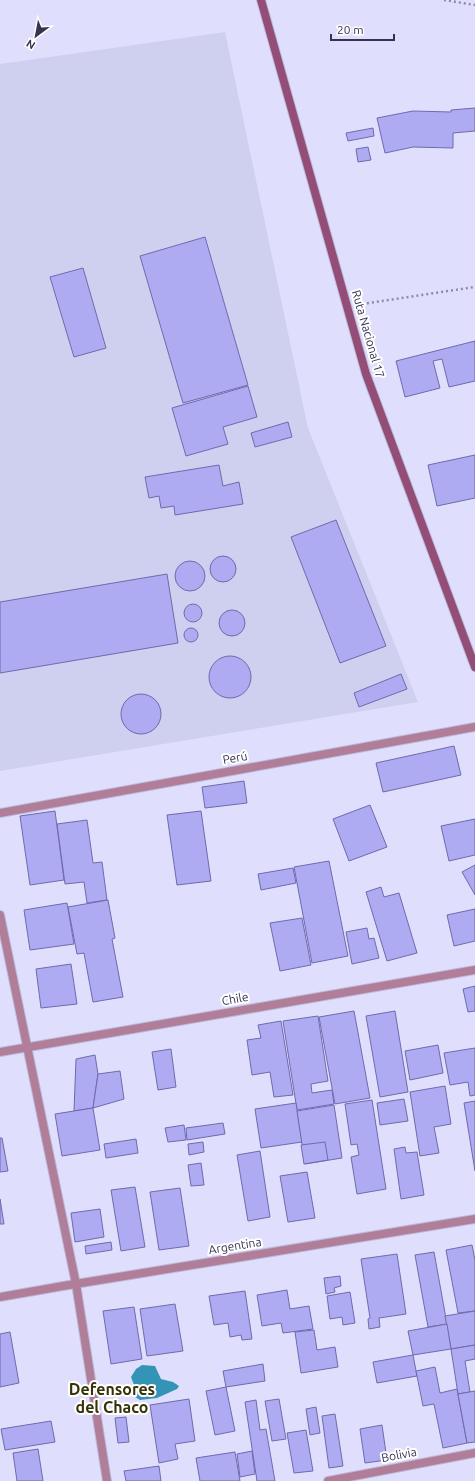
<svg xmlns="http://www.w3.org/2000/svg" width="475" height="1481" viewBox="0 0 475 1481" font-family="Ubuntu,sans-serif">
<rect width="100%" height="100%" fill="#dfdffd"/>
<polygon fill="#cfcfef" points="225,32 308,428 418,702 0,771 0,64"/>
<polygon fill="#3494b6" points="142,1365 155,1366 161,1379 173,1382 179,1386 177,1389 157,1398 140,1400 132,1395 134,1385 131,1377 136,1369"/>
<g fill="#aeabf2" stroke="#6f6aac">
<polygon points="475,108 475,131 453,133 453,148 413,147 385,153 377,118 413,111 451,112 451,110"/>
<polygon points="373,128 374,136 348,141 346,133"/>
<polygon points="368,147 371,160 358,162 356,149"/>
<polygon points="205,237 248,385 183,403 140,256"/>
<polygon points="83,268 106,348 74,357 50,277"/>
<polygon points="475,341 475,381 449,387 442,359 433,361 440,388 405,397 396,361"/>
<polygon points="248,386 257,417 223,427 228,444 186,456 172,408"/>
<polygon points="288,422 292,437 255,447 251,433"/>
<polygon points="475,455 475,498 437,506 428,465"/>
<polygon points="219,465 223,486 239,482 243,504 175,515 174,506 161,508 159,496 149,498 145,477"/>
<polygon points="336,520 386,646 340,663 291,537"/>
<circle cx="223" cy="569" r="13"/>
<circle cx="190" cy="576" r="15"/>
<polygon points="167,574 178,643 0,673 0,602"/>
<circle cx="193" cy="613" r="9"/>
<circle cx="232" cy="623" r="13"/>
<circle cx="191" cy="635" r="7"/>
<circle cx="230" cy="677" r="21"/>
<polygon points="401,674 407,689 359,707 354,693"/>
<circle cx="141" cy="714" r="20"/>
<polygon points="454,746 461,775 383,792 376,763"/>
<polygon points="244,781 247,803 205,808 202,787"/>
<polygon points="370,805 387,847 349,861 333,819"/>
<polygon points="55,811 64,880 30,885 20,816"/>
<polygon points="201,811 211,881 177,885 167,815"/>
<polygon points="475,819 475,855 449,861 441,826"/>
<polygon points="87,820 93,863 102,862 107,900 87,903 84,882 65,884 57,824"/>
<polygon points="329,861 348,956 312,963 294,867"/>
<polygon points="475,865 475,895 462,872"/>
<polygon points="293,868 296,883 261,890 258,874"/>
<polygon points="381,887 384,897 399,893 417,953 387,961 366,892"/>
<polygon points="108,900 115,938 112,939 123,997 93,1002 84,953 77,954 68,907"/>
<polygon points="67,903 74,944 30,950 24,910"/>
<polygon points="475,909 475,941 454,946 447,915"/>
<polygon points="302,918 311,965 280,971 270,923"/>
<polygon points="367,928 369,939 374,938 379,958 352,964 346,932"/>
<polygon points="71,964 77,1004 41,1008 36,969"/>
<polygon points="475,986 475,1011 468,1012 463,989"/>
<polygon points="354,1011 370,1098 335,1104 319,1017"/>
<polygon points="395,1011 408,1092 380,1097 366,1016"/>
<polygon points="318,1016 328,1081 311,1084 312,1093 332,1090 334,1104 297,1110 283,1021"/>
<polygon points="281,1021 293,1095 274,1097 270,1072 252,1075 247,1040 261,1038 258,1025"/>
<polygon points="438,1045 443,1073 410,1080 405,1051"/>
<polygon points="475,1048 475,1095 470,1096 468,1082 450,1085 444,1053"/>
<polygon points="171,1049 176,1087 158,1090 152,1052"/>
<polygon points="95,1055 98,1074 93,1108 74,1111 76,1059"/>
<polygon points="120,1071 124,1099 93,1108 98,1074"/>
<polygon points="445,1086 451,1124 434,1127 439,1153 420,1156 410,1092"/>
<polygon points="404,1099 408,1121 380,1125 377,1103"/>
<polygon points="372,1100 386,1189 357,1194 351,1157 359,1155 357,1144 351,1145 345,1104"/>
<polygon points="475,1101 475,1171 464,1103"/>
<polygon points="296,1103 302,1142 261,1148 255,1109"/>
<polygon points="334,1105 342,1158 305,1164 297,1111"/>
<polygon points="93,1108 100,1150 62,1156 55,1114"/>
<polygon points="223,1123 225,1134 187,1140 186,1128"/>
<polygon points="184,1125 186,1140 168,1142 165,1128"/>
<polygon points="0,1138 2,1138 8,1171 0,1172"/>
<polygon points="136,1139 138,1153 106,1158 104,1144"/>
<polygon points="203,1142 204,1152 189,1155 188,1144"/>
<polygon points="325,1142 328,1160 304,1164 301,1145"/>
<polygon points="405,1147 406,1153 417,1152 424,1195 401,1199 394,1149"/>
<polygon points="260,1151 270,1217 248,1221 237,1155"/>
<polygon points="201,1163 204,1185 191,1186 188,1165"/>
<polygon points="307,1172 315,1218 288,1222 280,1176"/>
<polygon points="135,1187 145,1247 121,1251 111,1190"/>
<polygon points="180,1188 189,1246 159,1250 150,1192"/>
<polygon points="0,1199 4,1224 0,1224"/>
<polygon points="100,1209 104,1237 75,1242 71,1213"/>
<polygon points="111,1242 112,1250 86,1254 85,1246"/>
<polygon points="472,1245 475,1260 475,1311 458,1313 446,1250"/>
<polygon points="434,1252 447,1324 428,1327 415,1255"/>
<polygon points="397,1254 406,1314 379,1318 380,1327 369,1329 368,1319 370,1318 361,1259"/>
<polygon points="340,1276 341,1286 334,1288 335,1292 326,1294 324,1278"/>
<polygon points="287,1290 290,1309 309,1306 313,1329 283,1333 281,1323 262,1326 257,1295"/>
<polygon points="245,1291 252,1339 242,1340 241,1335 230,1337 228,1323 214,1325 209,1296"/>
<polygon points="350,1292 355,1323 343,1325 342,1317 330,1319 327,1296"/>
<polygon points="175,1304 183,1351 147,1356 140,1309"/>
<polygon points="134,1307 142,1359 111,1364 103,1311"/>
<polygon points="475,1311 475,1345 451,1349 445,1316"/>
<polygon points="447,1324 451,1349 413,1355 408,1331"/>
<polygon points="314,1330 317,1350 335,1347 338,1367 301,1373 295,1332"/>
<polygon points="10,1332 19,1383 0,1387 0,1334"/>
<polygon points="475,1345 475,1359 465,1361 470,1392 458,1394 451,1349"/>
<polygon points="413,1355 417,1376 377,1383 373,1362"/>
<polygon points="263,1364 265,1381 226,1387 223,1371"/>
<polygon points="435,1367 440,1393 457,1389 467,1443 443,1448 434,1404 423,1406 416,1371"/>
<polygon points="226,1387 235,1431 215,1435 206,1391"/>
<polygon points="475,1391 475,1442 467,1443 458,1394"/>
<polygon points="189,1399 195,1441 175,1444 178,1459 159,1463 150,1405"/>
<polygon points="279,1399 286,1439 272,1441 265,1401"/>
<polygon points="256,1400 260,1430 266,1429 275,1481 257,1481 245,1402"/>
<polygon points="316,1407 320,1433 310,1435 306,1409"/>
<polygon points="335,1414 343,1466 329,1468 322,1416"/>
<polygon points="126,1417 129,1442 118,1443 115,1418"/>
<polygon points="51,1421 55,1442 5,1450 1,1429"/>
<polygon points="382,1425 387,1460 365,1463 360,1429"/>
<polygon points="306,1430 313,1471 294,1473 287,1433"/>
<polygon points="38,1449 43,1481 17,1481 13,1453"/>
<polygon points="252,1451 255,1474 240,1477 237,1454"/>
<polygon points="235,1452 240,1481 200,1481 196,1458"/>
<polygon points="159,1466 161,1481 126,1481 124,1471"/>
</g>
<g fill="none" stroke-linecap="round" stroke-linejoin="round">
<g stroke="#bdbddb" stroke-width="10">
<g id="street">
<polyline points="0,813 475,727"/>
<polyline points="0,915 76,1284 107,1481"/>
<polyline points="0,1052 475,970"/>
<polyline points="0,1297 63,1286 475,1219"/>
<polyline points="328,1481 475,1453"/>
</g>
</g>
<g stroke="#bdbddb" stroke-width="10">
<polyline id="secondary" points="261,0 366,374 475,667"/>
</g>
<g stroke="#8c8ba9" stroke-width="2.5" stroke-dasharray="2 3" stroke-linecap="butt">
<polyline points="444,0 475,5"/>
<polyline points="362,304 475,287"/>
</g>
<use href="#street" stroke="#b17e9a" stroke-width="8"/>
<use href="#secondary" stroke="#944d76" stroke-width="8"/>
</g>
<g text-anchor="middle" stroke-width="4" stroke-linejoin="round" paint-order="stroke">
<g font-size="12" fill="#353351" stroke="#fff">
<text transform="translate(368 334) rotate(74)" y="4">Ruta Nacional 17</text>
<text transform="translate(235 758) rotate(-10)" y="4">Perú</text>
<text transform="translate(235 999) rotate(-10)" y="4">Chile</text>
<text transform="translate(235 1246) rotate(-9)" y="4">Argentina</text>
<text transform="translate(399 1455) rotate(-11)" y="4">Bolivia</text>
</g>
<g font-size="16" font-weight="bold" fill="#353206" stroke="#fff">
<text x="112" y="1395">Defensores<tspan x="112" dy="18">del Chaco</tspan></text>
</g>
</g>
<g transform="translate(36 36) rotate(212)" stroke="#ffffff" stroke-width="3" paint-order="stroke">
<path d="M0-3L7 15L0 10L-7 15Z" fill="#353351"/>
<text y="-6" font-size="11" font-weight="bold" text-anchor="middle" fill="#353351">N</text>
</g>
<path d="M331 34v6h63v-6" fill="none" stroke="#353351" stroke-width="2"/>
<text x="337" y="34" font-size="12" fill="#353351" stroke="#ffffff" stroke-width="3" paint-order="stroke">20 m</text>
</svg>
